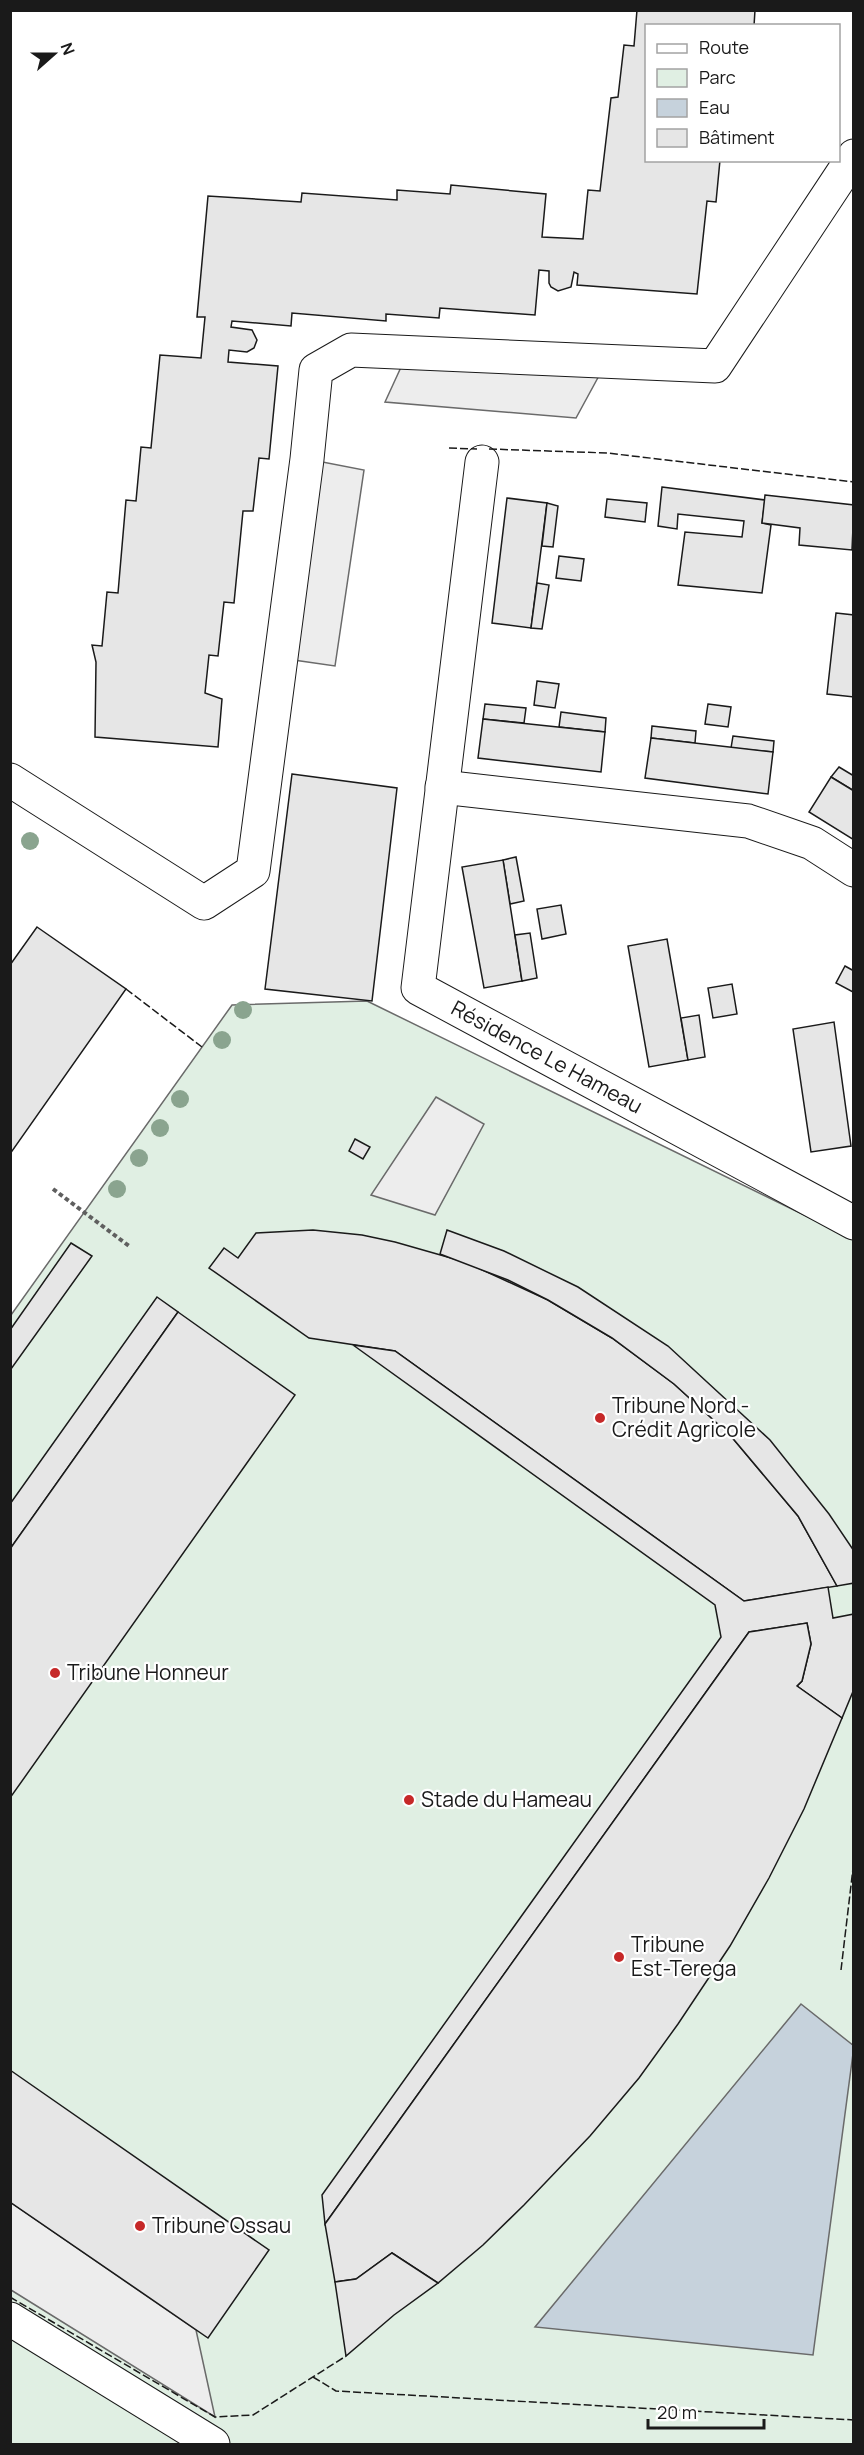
<svg xmlns="http://www.w3.org/2000/svg" width="864" height="2455" viewBox="0 0 864 2455" font-family="Manrope,sans-serif">
<rect width="100%" height="100%" fill="#fff"/>
<polygon fill="#e0efe3" stroke="#6a6a6a" stroke-width="1.5" points="367,1001 853,1239 853,2444 11,2444 11,1315 232,1005"/>
<g fill="#ededed" stroke="#6a6a6a" stroke-width="1.5">
<polygon points="408,352 607,361 576,418 385,402"/>
<polygon points="307,459 364,470 335,666 280,658"/>
<polygon points="436,1097 484,1124 435,1215 371,1195"/>
<polygon points="10,2202 196,2330 215,2417 11,2290"/>
</g>
<polygon fill="#c6d2dc" stroke="#6a6a6a" stroke-width="1.5" points="801,2004 854,2046 813,2355 535,2327"/>
<g fill="#e6e6e6" stroke="#1a1a1a" stroke-width="1.5">
<polygon points="637,10 755,10 754,26 646,26 646,160 720,160 716,202 707,201 697,294 577,285 578,274 574,272 571,287 558,291 551,287 549,283 549,271 539,270 535,315 440,308 439,318 386,314 386,321 292,313 291,326 232,321 231,327 252,330 257,340 254,348 247,352 229,350 228,362 278,366 269,459 259,458 253,511 243,511 234,603 224,602 218,656 209,655 205,693 222,699 218,747 95,737 96,662 92,645 102,646 107,592 118,593 126,500 136,501 141,447 151,448 160,355 201,358 205,317 197,317 208,196 301,202 302,193 397,200 397,190 450,194 451,185 546,194 542,237 583,239 588,190 600,191 611,98 618,97 624,45 634,46"/>
<polygon points="662,487 765,500 762,523 771,525 762,593 678,585 685,532 742,537 744,521 678,514 677,529 658,526"/>
<polygon points="765,495 854,505 852,550 799,545 800,528 762,523"/>
<polygon points="507,498 547,503 531,628 492,623"/>
<polygon points="607,499 647,503 645,522 605,517"/>
<polygon points="547,503 558,506 553,547 542,546"/>
<polygon points="559,556 584,559 581,581 556,578"/>
<polygon points="537,583 549,585 542,629 531,628"/>
<polygon points="836,613 854,615 854,697 827,694"/>
<polygon points="537,681 559,684 555,708 534,705"/>
<polygon points="485,704 526,708 524,723 483,719"/>
<polygon points="708,704 731,707 728,727 705,724"/>
<polygon points="561,712 606,718 605,732 559,727"/>
<polygon points="483,719 605,732 601,772 478,758"/>
<polygon points="652,726 696,731 695,743 651,738"/>
<polygon points="733,736 774,741 773,752 731,748"/>
<polygon points="651,738 773,752 768,794 645,778"/>
<polygon points="839,767 854,776 854,791 831,777"/>
<polygon points="292,774 397,788 372,1001 265,989"/>
<polygon points="831,777 854,791 854,840 809,812"/>
<polygon points="516,857 524,901 510,904 503,860"/>
<polygon points="503,860 522,981 484,988 462,867"/>
<polygon points="561,905 566,934 542,939 537,909"/>
<polygon points="37,927 126,989 10,1154 10,965"/>
<polygon points="530,933 537,978 522,981 515,935"/>
<polygon points="667,939 688,1060 649,1067 628,946"/>
<polygon points="845,966 854,971 853,992 836,983"/>
<polygon points="732,984 737,1014 713,1018 708,988"/>
<polygon points="699,1015 705,1057 688,1060 681,1018"/>
<polygon points="834,1022 851,1146 811,1152 793,1029"/>
<polygon points="355,1139 370,1147 363,1159 349,1151"/>
<polygon points="313,1230 362,1235 395,1242 465,1262 548,1300 612,1338 674,1384 730,1435 798,1516 837,1586 744,1601 395,1351 309,1338 209,1268 224,1248 238,1258 256,1233"/>
<polygon points="447,1230 504,1251 578,1287 668,1346 770,1440 829,1514 854,1551 854,1583 837,1586 798,1516 730,1435 674,1384 612,1338 548,1300 508,1280 440,1254"/>
<polygon points="71,1243 92,1256 11,1369 10,1330"/>
<polygon points="157,1297 178,1312 10,1549 10,1504"/>
<polygon points="178,1312 295,1395 10,1798 10,1549"/>
<polygon points="353,1345 395,1351 744,1601 828,1587 833,1618 854,1614 854,1689 842,1718 797,1686 802,1681 811,1644 807,1623 749,1632 325,2224 322,2195 721,1637 715,1605"/>
<polygon points="807,1623 811,1644 802,1681 797,1686 842,1718 804,1809 769,1878 730,1946 678,2024 639,2078 590,2136 524,2205 483,2245 438,2283 392,2253 356,2279 335,2282 325,2224 749,1632"/>
<polygon points="10,2070 269,2250 208,2338 10,2202"/>
<polygon points="392,2253 438,2283 394,2315 346,2356 335,2282 356,2279"/>
</g>
<g fill="none" stroke-linecap="round" stroke-linejoin="round">
<g stroke="#1a1a1a" stroke-width="35">
<g id="minor">
<path id="s1" d="M482 462 418 988 854 1223"/>
<polyline points="10,780 204,903 253,871 307,459 316,370 351,350 715,366 854,156"/>
<polyline points="442,787 748,821 812,843 854,870"/>
<polyline points="10,2319 213,2444"/>
</g>
</g>
<polyline stroke="#5f5f5f" stroke-width="4" stroke-dasharray="4.5 3" stroke-linecap="butt" points="53,1189 129,1246"/>
<use href="#minor" stroke="#fff" stroke-width="33"/>
<g stroke="#1a1a1a" stroke-width="1.5" stroke-dasharray="8 3" stroke-linecap="butt">
<polyline points="449,448 477,449"/>
<polyline points="489,449 607,453 854,482"/>
<polyline points="126,989 202,1047"/>
<polyline points="841,1970 854,1860"/>
<polyline points="10,2297 215,2417 253,2415 346,2356"/>
<polyline points="313,2377 336,2391 854,2420"/>
</g>
</g>
<g fill="#8aa48f">
<circle cx="30" cy="841" r="9"/>
<circle cx="243" cy="1010" r="9"/>
<circle cx="222" cy="1040" r="9"/>
<circle cx="180" cy="1099" r="9"/>
<circle cx="160" cy="1128" r="9"/>
<circle cx="139" cy="1158" r="9"/>
<circle cx="117" cy="1189" r="9"/>
</g>
<g fill="#c62828" stroke="#fff" stroke-width="2">
<circle cx="600" cy="1418" r="6"/>
<circle cx="55" cy="1673" r="6"/>
<circle cx="409" cy="1800" r="6"/>
<circle cx="619" cy="1957" r="6"/>
<circle cx="140" cy="2226" r="6"/>
</g>
<g text-anchor="middle" stroke-width="4.5" stroke-linejoin="round" paint-order="stroke">
<g font-size="21" fill="#1a1a1a" stroke="#fff">
<text dy="7" stroke="none"><textPath href="#s1" startOffset="676">Résidence Le Hameau</textPath></text>
</g>
<g font-size="21" fill="#1a1a1a" stroke="#fff" text-anchor="start">
<text x="612" y="1413">Tribune Nord -<tspan x="612" dy="24">Crédit Agricole</tspan></text>
<text x="67" y="1680">Tribune Honneur</text>
<text x="421" y="1807">Stade du Hameau</text>
<text x="631" y="1952">Tribune<tspan x="631" dy="24">Est-Terega</tspan></text>
<text x="152" y="2233">Tribune Ossau</text>
</g>
</g>
<rect width="864" height="2455" fill="none" stroke="#1a1a1a" stroke-width="24"/>
<rect x="645" y="24" width="195" height="138" fill="#ffffff" stroke="#a3a3a3" stroke-width="1.5"/>
<rect x="657" y="44" width="30" height="9" fill="#ffffff" stroke="#a3a3a3" stroke-width="1.5"/>
<text x="699" y="54" font-size="18" fill="#1a1a1a">Route</text>
<rect x="657" y="69" width="30" height="18" fill="#e0efe3" stroke="#a3a3a3" stroke-width="1.5"/>
<text x="699" y="84" font-size="18" fill="#1a1a1a">Parc</text>
<rect x="657" y="99" width="30" height="18" fill="#c6d2dc" stroke="#a3a3a3" stroke-width="1.5"/>
<text x="699" y="114" font-size="18" fill="#1a1a1a">Eau</text>
<rect x="657" y="129" width="30" height="18" fill="#e6e6e6" stroke="#a3a3a3" stroke-width="1.5"/>
<text x="699" y="144" font-size="18" fill="#1a1a1a">Bâtiment</text>
<g transform="translate(54 54) rotate(69)" stroke="#ffffff" stroke-width="4.5" paint-order="stroke">
<path d="M0-4.5L10 22L0 15L-10 22Z" fill="#1a1a1a"/>
<text y="-9" font-size="16" font-weight="bold" text-anchor="middle" fill="#1a1a1a">N</text>
</g>
<path d="M648 2419v9h116v-9" fill="none" stroke="#1a1a1a" stroke-width="3"/>
<text x="657" y="2419" font-size="18" fill="#1a1a1a" stroke="#ffffff" stroke-width="4.5" paint-order="stroke">20 m</text>
</svg>
